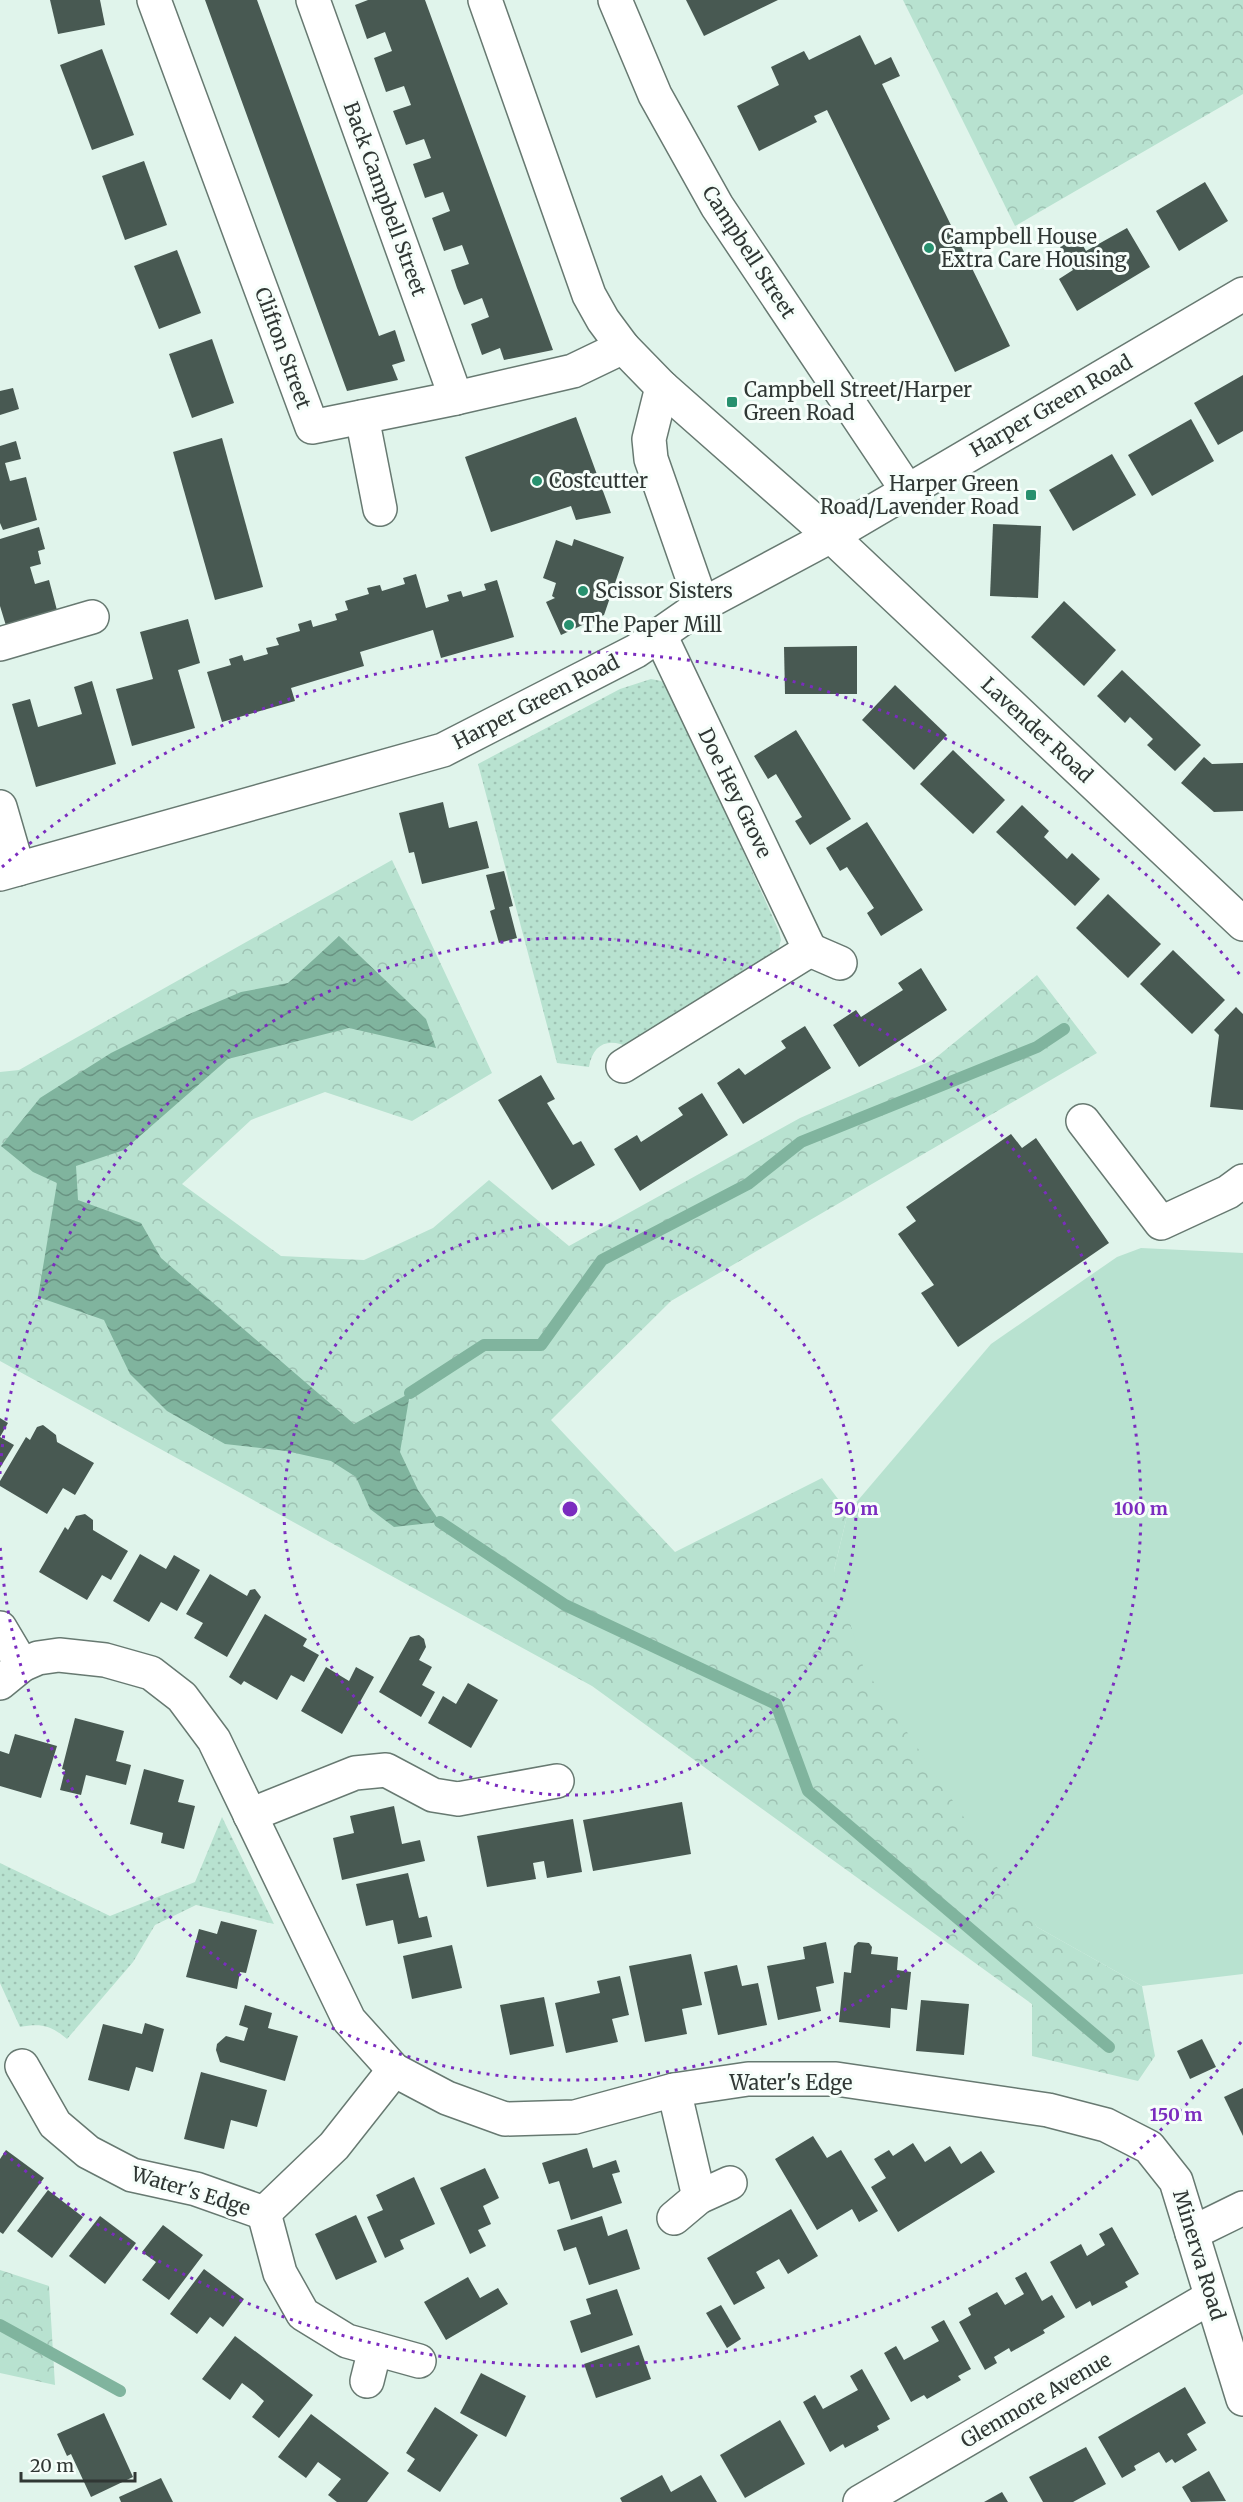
<svg xmlns="http://www.w3.org/2000/svg" width="1243" height="2502" viewBox="0 0 1243 2502" font-family="Merriweather,serif">
<defs>
<pattern id="grass-dots" width="8" height="8" patternUnits="userSpaceOnUse" patternTransform="scale(1.5)"><rect width="8" height="8" fill="#b8e2d0"/><path d="M2 2h.1M6 6h.1" fill="none" stroke="#9ec2b3" stroke-width="1.8" stroke-linecap="round"/></pattern>
<pattern id="forest-crowns" width="20" height="18" patternUnits="userSpaceOnUse" patternTransform="scale(1.5)"><rect width="20" height="18" fill="#b8e2d0"/><path d="M2 6a3 3 0 1 1 6 0M12 15a3 3 0 1 1 6 0" fill="none" stroke="#9ec2b3"/></pattern>
<pattern id="water-waves" width="16" height="10" patternUnits="userSpaceOnUse" patternTransform="scale(1.5)"><rect width="16" height="10" fill="#80b49e"/><path d="M0 5q4-4 8 0t8 0" fill="none" stroke="#699382"/></pattern>
</defs>
<rect width="100%" height="100%" fill="#e0f4eb"/>
<g fill="url(#grass-dots)">
<path d="M651 679 661 681 670 689 779 931 781 940 776 956 630 1048C609 1037 593 1043 589 1067L557 1063 478 764 620 689Z"/>
<path d="M222 1817 274 1924 196 1905 155 1925 133 1962 67 2039C51 2025 40 2023 20 2027L0 1983V1863L110 1916 195 1882Z"/>
</g>
<g fill="url(#forest-crowns)">
<polygon points="903,0 1243,0 1243,94 1015,226"/>
<polygon points="392,860 492,1073 412,1121 325,1092 251,1120 182,1184 281,1256 364,1260 433,1228 489,1180 569,1246 800,1118 933,1060 1037,975 1097,1053 671,1301 551,1420 675,1552 822,1478 848,1512 834,1570 1037,1927 1142,1986 1155,2056 1138,2081 1032,2056 1032,2004 592,1686 0,1361 0,1072 19,1070"/>
<polygon points="0,2270 49,2286 55,2385 0,2373"/>
</g>
<polygon fill="#b8e2d0" points="1141,1248 1243,1253 1243,1974 1142,1986 1037,1927 863,1666 834,1570 848,1512 991,1344 1117,1257"/>
<polygon fill="url(#water-waves)" points="339,936 426,1019 436,1048 349,1028 228,1059 124,1150 76,1166 78,1200 141,1223 161,1258 354,1424 410,1393 400,1452 418,1490 440,1522 394,1527 370,1509 356,1477 331,1461 286,1451 225,1444 167,1411 130,1374 104,1320 38,1297 57,1183 33,1172 1,1146 40,1098 111,1053 187,1015 241,992 288,983"/>
<g fill="none" stroke-linecap="round" stroke-linejoin="round">
<g stroke="#80b49e" stroke-width="12">
<polyline points="410,1393 484,1345 541,1345 602,1260 748,1184 801,1142 1037,1047 1064,1029"/>
<polyline points="440,1522 565,1605 776,1704 808,1791 1109,2047"/>
<polyline points="0,2325 120,2391"/>
</g>
</g>
<g fill="#485952">
<polygon points="50,0 100,0 105,25 58,34"/>
<polygon points="205,0 257,0 379,336 395,330 405,361 392,365 398,380 347,391"/>
<polygon points="368,0 425,0 553,350 504,360 500,348 482,355 471,324 489,317 482,298 464,305 457,288 451,270 469,264 462,245 444,251 432,218 450,211 443,192 425,198 413,164 431,158 424,139 406,145 393,111 411,105 404,86 386,92 374,58 392,51 385,32 367,39 355,5"/>
<polygon points="686,0 778,0 704,36"/>
<polygon points="860,35 875,65 891,57 900,76 882,84 1010,346 955,372 827,110 814,116 817,122 759,151 737,106 779,85 771,67 804,51 809,60"/>
<polygon points="102,49 134,135 92,150 60,65"/>
<polygon points="144,161 167,225 125,240 102,176"/>
<polygon points="1205,182 1228,221 1179,251 1156,211"/>
<polygon points="1127,228 1150,267 1077,311 1059,279 1073,270 1059,245 1077,235 1086,251"/>
<polygon points="177,250 201,313 159,329 134,266"/>
<polygon points="212,339 234,403 192,418 169,354"/>
<polygon points="1243,375 1243,431 1218,445 1194,403"/>
<polygon points="13,388 19,409 0,415 0,391"/>
<polygon points="576,417 611,513 576,520 571,506 491,532 465,457"/>
<polygon points="1191,419 1214,461 1152,496 1128,455"/>
<polygon points="222,438 263,587 215,600 173,452"/>
<polygon points="16,441 21,459 5,463 10,481 26,477 37,520 3,530 0,523 0,446"/>
<polygon points="1112,454 1136,495 1073,531 1049,490"/>
<polygon points="993,524 1041,526 1038,598 990,596"/>
<polygon points="39,527 45,549 38,551 41,564 30,567 35,584 49,580 58,614 7,629 0,606 0,539"/>
<polygon points="574,539 624,557 604,615 561,635 546,602 555,598 552,596 556,583 543,578 556,540 572,546"/>
<polygon points="416,574 426,608 449,601 447,595 461,591 463,597 486,590 484,584 497,580 514,637 441,658 433,630 360,652 364,666 291,688 295,701 222,722 207,672 231,665 229,659 242,655 244,661 268,654 266,648 279,645 276,638 300,631 298,624 311,620 313,627 337,620 335,614 348,610 345,601 369,594 367,588 380,585 382,591 405,584 403,578"/>
<polygon points="1064,601 1116,650 1084,686 1031,637"/>
<polygon points="188,619 200,663 178,670 195,728 132,746 116,689 153,679 140,632"/>
<polygon points="857,646 857,694 785,694 784,647"/>
<polygon points="1122,670 1201,745 1175,771 1147,745 1153,739 1130,717 1125,723 1097,696"/>
<polygon points="92,681 116,764 36,787 12,704 30,699 38,727 82,714 74,687"/>
<polygon points="895,685 947,735 914,770 862,720"/>
<polygon points="796,730 851,819 810,845 795,821 802,817 776,774 768,779 754,756"/>
<polygon points="953,750 1005,800 973,834 920,784"/>
<polygon points="1204,757 1212,764 1243,763 1243,811 1214,812 1181,783"/>
<polygon points="443,802 449,828 477,821 489,868 422,884 414,852 409,853 399,813"/>
<polygon points="1022,805 1049,831 1044,837 1067,859 1072,853 1100,879 1075,906 996,832"/>
<polygon points="867,822 923,910 881,936 867,913 874,908 847,867 840,871 826,848"/>
<polygon points="504,871 513,906 509,907 517,938 499,943 490,911 495,909 486,875"/>
<polygon points="1108,894 1161,944 1128,978 1076,928"/>
<polygon points="1173,950 1225,1000 1192,1034 1140,984"/>
<polygon points="921,968 947,1010 859,1067 833,1025 856,1010 861,1017 903,990 898,983"/>
<polygon points="1236,1007 1243,1014 1243,1110 1210,1107 1219,1035 1214,1030"/>
<polygon points="805,1026 831,1068 743,1124 717,1083 739,1068 745,1075 786,1048 781,1041"/>
<polygon points="541,1075 555,1099 547,1103 573,1145 581,1141 595,1165 552,1190 498,1100"/>
<polygon points="702,1093 728,1135 640,1191 614,1149 637,1135 641,1142 683,1115 678,1108"/>
<polygon points="1011,1134 1022,1148 1036,1138 1109,1243 958,1347 921,1293 934,1285 898,1234 916,1221 906,1207"/>
<polygon points="0,1418 8,1423 0,1437"/>
<polygon points="43,1425 56,1435 57,1442 94,1463 75,1495 63,1488 47,1514 0,1486 0,1481 26,1437 30,1440 37,1427"/>
<polygon points="0,1437 14,1445 0,1468"/>
<polygon points="85,1514 93,1520 93,1530 128,1551 111,1580 102,1575 87,1600 39,1572 65,1527 68,1530 76,1516"/>
<polygon points="140,1554 166,1569 174,1555 200,1570 177,1611 161,1602 149,1622 113,1601"/>
<polygon points="210,1574 247,1596 250,1590 255,1589 261,1597 227,1657 194,1638 203,1623 186,1614"/>
<polygon points="265,1614 307,1639 303,1646 319,1655 304,1682 291,1675 277,1700 244,1681 241,1685 229,1677"/>
<polygon points="419,1635 424,1639 426,1647 419,1660 432,1667 422,1685 435,1692 421,1717 379,1692 410,1637"/>
<polygon points="326,1667 349,1681 356,1667 374,1677 342,1734 301,1711"/>
<polygon points="468,1683 498,1700 471,1748 428,1723 443,1696 456,1704"/>
<polygon points="75,1718 124,1731 116,1761 131,1765 126,1785 86,1775 81,1795 60,1790 65,1770 62,1769"/>
<polygon points="15,1734 57,1746 41,1798 0,1786 0,1751 9,1754"/>
<polygon points="144,1769 184,1780 178,1802 195,1806 184,1849 161,1843 163,1833 130,1824"/>
<polygon points="682,1802 691,1854 593,1871 583,1820"/>
<polygon points="394,1806 402,1844 420,1840 425,1861 342,1880 333,1838 354,1833 350,1816"/>
<polygon points="573,1819 582,1872 547,1878 544,1861 533,1863 536,1879 487,1887 477,1836"/>
<polygon points="408,1873 419,1918 427,1916 432,1937 398,1944 393,1920 366,1926 356,1884"/>
<polygon points="221,1921 257,1930 246,1973 240,1972 237,1989 186,1977 199,1929 217,1934"/>
<polygon points="826,1942 834,1983 816,1987 821,2011 778,2020 767,1966 805,1959 803,1947"/>
<polygon points="858,1942 869,1943 872,1947 871,1954 898,1957 897,1970 911,1972 907,2010 891,2008 890,2028 839,2022 844,1972 851,1973 854,1946"/>
<polygon points="452,1945 462,1988 412,1999 403,1956"/>
<polygon points="691,1954 702,2005 682,2009 687,2034 645,2042 629,1966"/>
<polygon points="737,1965 742,1986 758,1983 767,2025 718,2035 704,1972"/>
<polygon points="620,1976 629,2015 612,2019 618,2042 566,2053 555,2003 600,1993 597,1981"/>
<polygon points="544,1997 554,2046 510,2055 500,2005"/>
<polygon points="921,2000 969,2004 964,2055 916,2051"/>
<polygon points="245,2005 272,2013 268,2028 298,2036 285,2081 220,2062 216,2050 217,2044 226,2036 244,2041 248,2028 239,2025"/>
<polygon points="145,2023 164,2029 153,2072 136,2067 129,2091 88,2080 103,2024 142,2034"/>
<polygon points="1202,2039 1216,2067 1190,2079 1177,2051"/>
<polygon points="201,2072 267,2090 257,2127 231,2120 224,2149 184,2139"/>
<polygon points="1243,2088 1243,2136 1224,2097"/>
<polygon points="813,2136 827,2158 841,2150 878,2211 859,2222 852,2209 817,2230 775,2159"/>
<polygon points="913,2143 925,2162 950,2146 961,2164 981,2151 995,2172 898,2232 871,2187 886,2178 874,2159 889,2150 893,2156"/>
<polygon points="587,2148 593,2168 616,2160 620,2172 612,2174 622,2203 571,2220 559,2181 549,2184 542,2163"/>
<polygon points="6,2150 44,2178 3,2234 0,2232 0,2159"/>
<polygon points="485,2168 499,2198 483,2206 491,2224 478,2230 486,2246 470,2254 440,2188"/>
<polygon points="414,2177 435,2224 400,2240 404,2249 385,2258 367,2217 383,2210 376,2195"/>
<polygon points="48,2190 83,2217 52,2258 17,2231"/>
<polygon points="791,2209 818,2256 788,2274 779,2259 756,2272 765,2288 734,2305 707,2258"/>
<polygon points="356,2215 377,2262 336,2280 315,2234"/>
<polygon points="100,2216 136,2243 105,2284 69,2256"/>
<polygon points="602,2216 608,2236 627,2229 640,2269 589,2285 576,2247 564,2251 557,2230"/>
<polygon points="163,2225 203,2255 169,2300 142,2280 156,2262 142,2252"/>
<polygon points="1112,2227 1139,2274 1125,2282 1128,2287 1092,2306 1090,2301 1076,2309 1050,2262 1081,2244 1087,2256 1105,2245 1099,2234"/>
<polygon points="204,2269 244,2299 223,2327 210,2317 197,2334 170,2314"/>
<polygon points="1026,2272 1042,2301 1052,2295 1065,2317 1043,2330 1045,2333 1011,2352 1009,2348 994,2357 997,2363 985,2370 959,2322 971,2315 968,2308 997,2292 1005,2305 1024,2294 1015,2278"/>
<polygon points="468,2277 480,2298 498,2288 508,2304 446,2340 424,2302"/>
<polygon points="617,2289 633,2335 581,2353 570,2321 591,2314 586,2299"/>
<polygon points="721,2305 741,2339 727,2348 706,2313"/>
<polygon points="944,2320 971,2369 958,2376 961,2380 943,2390 927,2399 924,2395 911,2402 884,2353 896,2346 904,2360 939,2341 931,2327"/>
<polygon points="235,2336 313,2395 279,2438 252,2417 264,2401 254,2392 242,2383 230,2400 202,2379"/>
<polygon points="639,2345 651,2379 596,2398 584,2364"/>
<polygon points="862,2369 890,2419 877,2426 879,2430 845,2448 843,2444 830,2452 803,2402 815,2395 823,2409 858,2390 850,2376"/>
<polygon points="481,2373 526,2396 506,2437 460,2413"/>
<polygon points="1185,2387 1206,2423 1187,2434 1197,2450 1175,2463 1172,2459 1166,2463 1159,2452 1134,2466 1136,2470 1122,2478 1098,2437"/>
<polygon points="435,2407 478,2435 440,2492 407,2471 415,2459 406,2453"/>
<polygon points="104,2413 133,2477 91,2497 71,2454 67,2456 57,2434"/>
<polygon points="311,2414 389,2473 367,2502 337,2502 328,2495 341,2479 318,2462 306,2478 278,2457"/>
<polygon points="780,2420 805,2464 745,2498 720,2455"/>
<polygon points="1086,2447 1106,2484 1073,2502 1043,2502 1029,2477"/>
<polygon points="1209,2471 1226,2501 1191,2502 1182,2487"/>
<polygon points="662,2475 671,2492 701,2475 717,2502 622,2502 620,2498"/>
<polygon points="161,2478 173,2502 121,2502 119,2497"/>
<polygon points="1002,2492 1008,2502 984,2502"/>
</g>
<g fill="none" stroke-linecap="round" stroke-linejoin="round">
<g stroke="#677971" stroke-width="36">
<g id="minor">
<polyline points="154,0 312,427 456,398 573,371 623,347"/>
<polyline points="313,0 456,398"/>
<polyline points="485,0 589,295 603,320 623,347 662,387 831,536 1243,924"/>
<polyline points="615,0 655,95 717,206 907,490"/>
<polyline points="662,387 649,439 651,459 702,605"/>
<polyline points="362,417 380,509"/>
<polyline points="0,644 92,617"/>
<polyline points="0,807 18,869"/>
<polyline points="0,874 443,750 636,651 702,605 831,536 1243,294"/>
<polyline points="810,950 840,963"/>
<polyline points="623,1066 810,950 660,635"/>
<polyline points="1083,1121 1161,1223 1228,1192 1243,1181"/>
<polyline points="0,1628 22,1665"/>
<polyline points="0,1683 22,1665 38,1658 59,1655 105,1660 151,1673 182,1697 214,1740 349,2020 394,2070 447,2098 505,2119 575,2117 674,2090 748,2079 836,2079 1048,2110 1106,2125 1149,2147 1176,2181 1243,2399"/>
<polyline points="250,1815 355,1773 386,1770 433,1795 458,1799 557,1781"/>
<polyline points="22,2066 55,2124 88,2152 132,2175 196,2189 264,2213 334,2146 394,2070"/>
<polyline points="674,2090 699,2197"/>
<polyline points="264,2213 280,2273 303,2314 347,2341 419,2361"/>
<polyline points="674,2218 699,2197 730,2183"/>
<polyline points="1192,2233 1243,2208"/>
<polyline points="367,2381 375,2349"/>
<polyline points="860,2502 1211,2297"/>
</g>
</g>
<use href="#minor" stroke="#fff" stroke-width="33"/>
</g>
<g fill="none" stroke="#7b2cbf" stroke-width="3" stroke-dasharray="3 6">
<circle cx="570" cy="1509" r="286"/>
<path d="M0 1474A571 571 0 1 1 0 1544"/>
<path d="M1241 2042A857 857 0 0 1 2 2151M2 867A857 857 0 0 1 1241 976"/>
</g>
<g fill="#27906e" stroke="#f6fefa" stroke-width="2">
<circle cx="929" cy="248" r="6"/>
<rect x="726" y="396" width="12" height="12" rx="3"/>
<circle cx="537" cy="481" r="6"/>
<rect x="1025" y="489" width="12" height="12" rx="3"/>
<circle cx="583" cy="591" r="6"/>
<circle cx="569" cy="625" r="6"/>
</g>
<g text-anchor="middle" stroke-width="6" stroke-linejoin="round" paint-order="stroke">
<g font-size="20" fill="#303734" stroke="#f6fefa">
<text transform="translate(385 199) rotate(70)" y="7">Back Campbell Street</text>
<text transform="translate(749 252) rotate(57)" y="7">Campbell Street</text>
<text transform="translate(283 348) rotate(70)" y="7">Clifton Street</text>
<text transform="translate(1051 406) rotate(-30)" y="7">Harper Green Road</text>
<text transform="translate(536 702) rotate(-27)" y="7">Harper Green Road</text>
<text transform="translate(1037 730) rotate(43)" y="7">Lavender Road</text>
<text transform="translate(735 793) rotate(64)" y="7">Doe Hey Grove</text>
<text x="791" y="2090">Water's Edge</text>
<text transform="translate(191 2191) rotate(17)" y="7">Water's Edge</text>
<text transform="translate(1199 2255) rotate(73)" y="7">Minerva Road</text>
<text transform="translate(1036 2400) rotate(-30)" y="7">Glenmore Avenue</text>
</g>
<g font-size="20" fill="#303734" stroke="#f6fefa" text-anchor="start">
<text x="941" y="244">Campbell House<tspan x="941" dy="23">Extra Care Housing</tspan></text>
<text x="744" y="397">Campbell Street/Harper<tspan x="744" dy="23">Green Road</tspan></text>
<text x="549" y="488">Costcutter</text>
<text x="1019" y="491" text-anchor="end">Harper Green<tspan x="1019" dy="23">Road/Lavender Road</tspan></text>
<text x="595" y="598">Scissor Sisters</text>
<text x="581" y="632">The Paper Mill</text>
</g>
</g>
<circle cx="570" cy="1509" r="9" fill="#7b2cbf" stroke="#f6fefa" stroke-width="3"/>
<g font-size="18" text-anchor="middle" font-weight="bold" fill="#7b2cbf" stroke="#f6fefa" stroke-width="6" stroke-linejoin="round" paint-order="stroke">
<text x="856" y="1515">50 m</text>
<text x="1141" y="1515">100 m</text>
<text x="1176" y="2121">150 m</text>
</g>
<path d="M21 2472v9h114v-9" fill="none" stroke="#303734" stroke-width="3"/>
<text x="30" y="2472" font-size="18" fill="#303734" stroke="#f6fefa" stroke-width="4.5" paint-order="stroke">20 m</text>
</svg>
